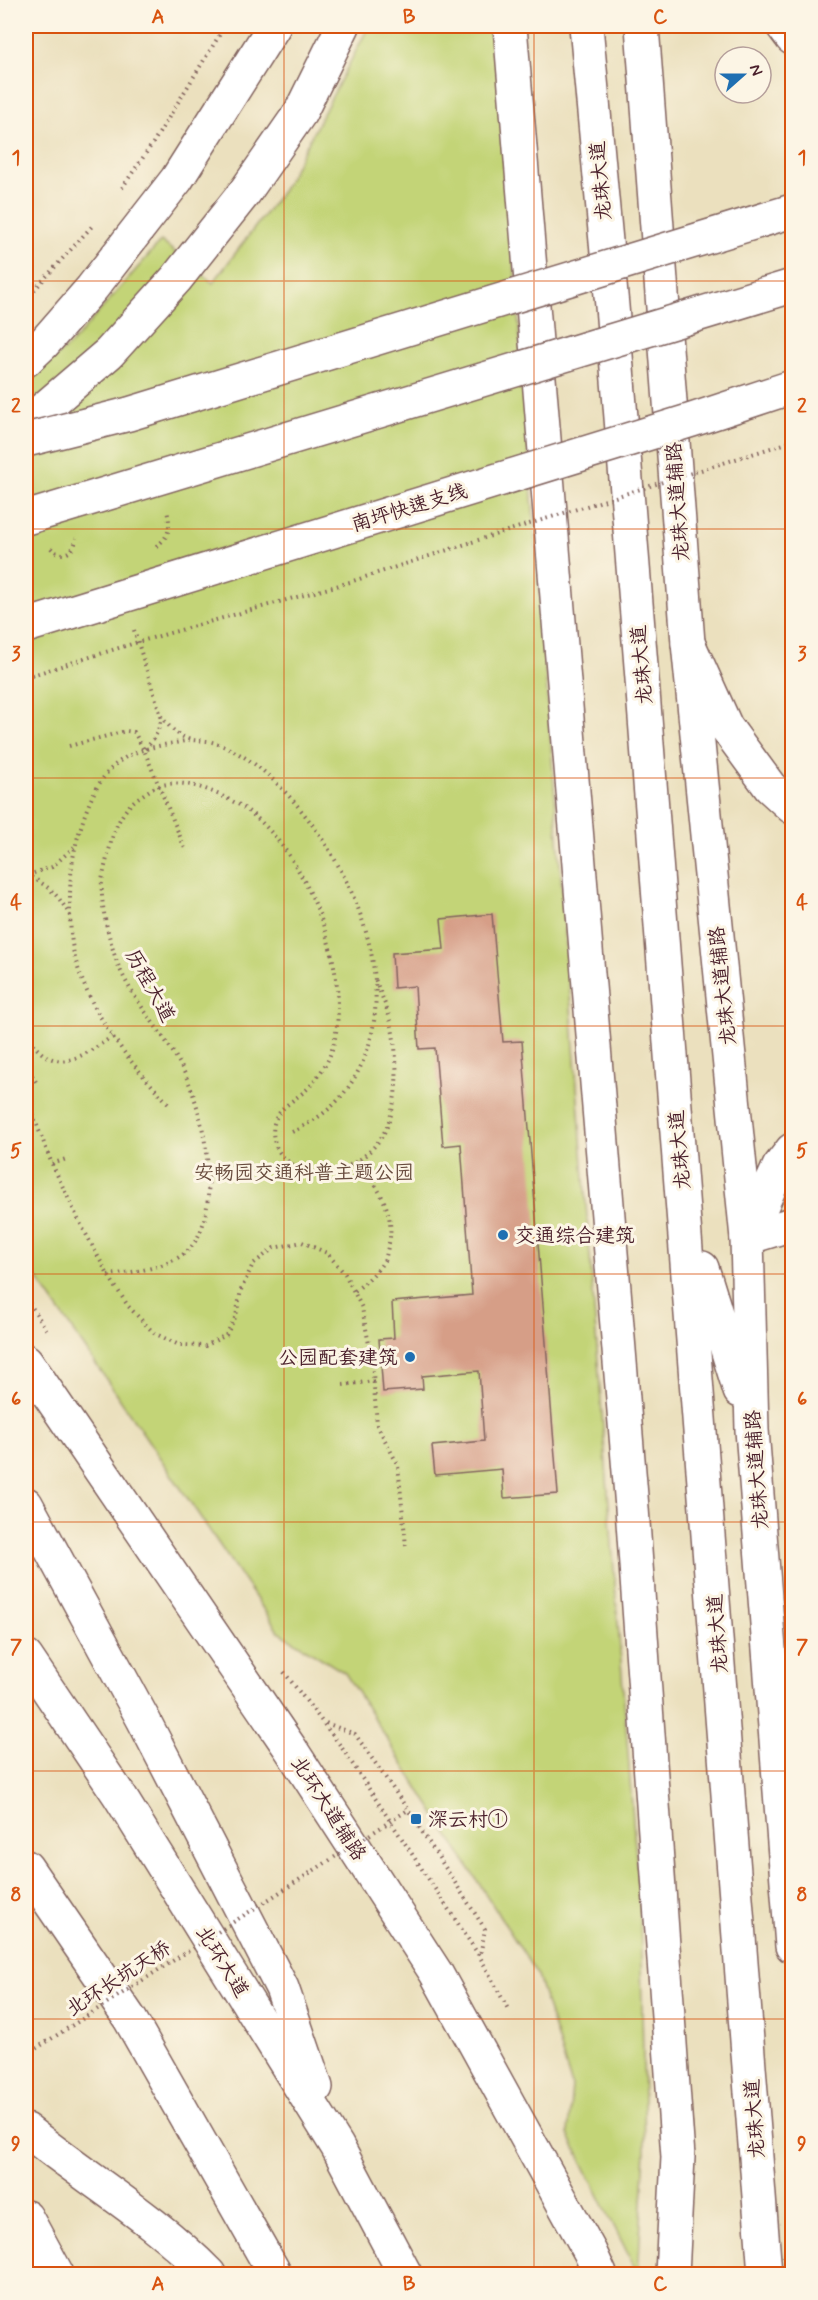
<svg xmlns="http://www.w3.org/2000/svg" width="818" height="2300" viewBox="0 0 818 2300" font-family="Mynerve,'LXGW WenKai TC',sans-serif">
<rect width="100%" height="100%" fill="#fcf5e5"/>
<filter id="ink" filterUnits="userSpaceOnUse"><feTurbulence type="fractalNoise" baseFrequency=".0167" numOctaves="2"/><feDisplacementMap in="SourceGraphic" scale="12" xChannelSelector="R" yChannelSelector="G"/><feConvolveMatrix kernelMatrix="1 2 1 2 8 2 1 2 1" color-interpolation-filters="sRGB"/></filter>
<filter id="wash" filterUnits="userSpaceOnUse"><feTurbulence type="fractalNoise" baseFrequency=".008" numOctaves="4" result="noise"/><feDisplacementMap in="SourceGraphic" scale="24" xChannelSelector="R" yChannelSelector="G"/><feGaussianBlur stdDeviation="1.35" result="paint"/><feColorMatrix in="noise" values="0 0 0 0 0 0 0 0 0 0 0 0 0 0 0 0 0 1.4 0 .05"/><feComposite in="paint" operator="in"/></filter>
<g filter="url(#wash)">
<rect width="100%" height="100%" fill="#ebe0be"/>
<polygon fill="#c3d477" stroke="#867a51" stroke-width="1.5" points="369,26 496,26 640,1911 645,2151 638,2274 568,2134 572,2086 538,1976 345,1673 279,1632 26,1262 26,382 71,344 161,241 213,283 283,190"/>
<g id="blocks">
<polygon fill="#d69e87" points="492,914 503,1042 522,1041 558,1494 504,1498 502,1469 435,1475 432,1446 484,1441 479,1371 422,1376 423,1389 383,1392 379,1339 394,1338 392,1302 472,1295 461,1144 443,1146 435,1048 419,1049 415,986 394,988 392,953 444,949 441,919"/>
</g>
</g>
<g filter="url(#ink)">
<use href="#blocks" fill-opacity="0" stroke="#82635e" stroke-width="1.5"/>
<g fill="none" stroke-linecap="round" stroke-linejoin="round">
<g stroke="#82635e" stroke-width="36">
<polyline id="minor" points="747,1238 792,1224"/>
</g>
<g stroke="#82635e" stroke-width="36">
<g id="major">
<polyline points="510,26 632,1508 678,2157 672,2274"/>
<polyline points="586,26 612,306 640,653 765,2274"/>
<polyline points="642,26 688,643 747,1238 752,1430 792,1946"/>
<polyline points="26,360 44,343 92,288 177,179 274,26"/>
<polyline points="702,1268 740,1391"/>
<polyline points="26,1361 290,1748 436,1973 590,2252 600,2274"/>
<polyline points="26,2217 57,2274"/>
</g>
</g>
<g stroke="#82635e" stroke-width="36">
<g id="highway">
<polyline points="783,26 792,38"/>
<polyline points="26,424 109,353 176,279 245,192 300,113 343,26"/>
<polyline points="688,643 726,727 770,787 792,807"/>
<polyline points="747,1238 779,1167 792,1150"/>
<polyline points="26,1504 143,1719 282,1988 316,2087"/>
<polyline points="26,1657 119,1795 337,2146 405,2274"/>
<polyline points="26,1867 130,2019 275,2274"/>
<path d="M26 2130C87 2179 154 2218 209 2274"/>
</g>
</g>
<g stroke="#82635e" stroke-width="4" stroke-dasharray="1.5 4.5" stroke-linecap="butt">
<polyline points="122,188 153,143 225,26"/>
<polyline points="26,299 94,224"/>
<polyline points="790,442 792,441"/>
<path d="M156 546C170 537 171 526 167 511"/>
<path d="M51 548C61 559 75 554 76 538"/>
<path d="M134 630 161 716C169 727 178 737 192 740 200 741 208 740 215 743 231 748 249 759 262 770 346 841 423 1001 340 1098 327 1113 310 1123 292 1132"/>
<polyline points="26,677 138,642 350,582 472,542"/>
<polyline points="69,746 126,731 134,732 144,750 186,851"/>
<path d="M145 749C155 739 159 731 161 717"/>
<path d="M26 875C47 884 59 895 70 916"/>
<polyline points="28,875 52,867 74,847"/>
<polyline points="26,986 31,994 26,998"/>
<path d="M26 1034C53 1078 79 1059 113 1036"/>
<polyline points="26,1065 36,1082 26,1089"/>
<polyline points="26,1097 52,1164 79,1221 108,1275 128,1306 154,1333 179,1345 205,1346 226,1335 236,1316 241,1290 253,1264 274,1248 302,1242 327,1253 345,1274 362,1308 372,1360 377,1425 398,1465 406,1546"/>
<path d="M168 1103C129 1062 90 1014 75 958 70 940 70 918 70 899 70 874 73 850 81 827 88 803 99 776 120 761 139 747 167 745 190 740"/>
<polyline points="52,1164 69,1158"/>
<path d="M108 1275C134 1272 173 1268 191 1247 224 1209 204 1109 182 1068 163 1031 132 1001 117 962 109 939 100 905 102 881 104 869 107 858 110 847 113 829 125 805 141 796 147 792 153 787 159 786 184 778 210 790 232 801 305 837 363 988 327 1062 323 1069 317 1078 311 1085 300 1098 278 1106 274 1124 268 1155 297 1174 326 1172 352 1170 379 1149 388 1124 399 1094 398 1059 392 1028 389 1011 380 993 374 976"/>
<path d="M355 1291C366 1282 376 1273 384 1261 387 1256 387 1249 389 1243 396 1211 376 1184 357 1160"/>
<polyline points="26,1298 48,1332"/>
<polyline points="343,1385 374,1381"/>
<polyline points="284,1672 340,1745 480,1957 509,2011"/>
<polyline points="326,1723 355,1734 408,1810 485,1929 480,1956"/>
</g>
<use href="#minor" stroke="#fff" stroke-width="33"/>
<use href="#major" stroke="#fff" stroke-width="33"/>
<use href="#highway" stroke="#fff" stroke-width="33"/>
<g stroke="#82635e" stroke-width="36" stroke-linecap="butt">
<g id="highway-bridge">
<polyline points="26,440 129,414 792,211"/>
<polyline points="26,518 792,286"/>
<polyline points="26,626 692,420 792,387"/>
</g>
</g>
<g stroke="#82635e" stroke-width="4" stroke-dasharray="1.5 4.5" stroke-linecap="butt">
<polyline points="472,542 790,442"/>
<polyline points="26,2055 408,1810"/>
</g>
<use href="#highway-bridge" stroke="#fff" stroke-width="33"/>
</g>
</g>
<path fill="none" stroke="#d8530f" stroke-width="1.5" stroke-opacity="0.55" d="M284 26V2274M534 26V2274M26 281H792M26 529H792M26 778H792M26 1026H792M26 1274H792M26 1522H792M26 1771H792M26 2019H792"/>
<g fill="#1f6fb2" stroke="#fcf5e5" stroke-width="2">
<circle cx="503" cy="1235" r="6"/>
<circle cx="410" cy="1357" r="6"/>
<rect x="410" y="1813" width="12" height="12" rx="3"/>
</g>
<g text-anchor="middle" stroke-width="6" stroke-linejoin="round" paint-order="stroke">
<g font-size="20" fill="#4a1f2b" stroke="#fcf5e5">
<text transform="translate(600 181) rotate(-95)" y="7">龙珠大道</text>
<text transform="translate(677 502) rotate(-94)" y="7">龙珠大道辅路</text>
<text transform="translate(409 507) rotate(-17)" y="7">南坪快速支线</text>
<text transform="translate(641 665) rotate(-95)" y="7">龙珠大道</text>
<text transform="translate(151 985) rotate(61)" y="7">历程大道</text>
<text transform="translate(722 986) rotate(-96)" y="7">龙珠大道辅路</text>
<text transform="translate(679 1150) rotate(-95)" y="7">龙珠大道</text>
<text transform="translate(756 1470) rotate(-94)" y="7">龙珠大道辅路</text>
<text transform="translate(717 1634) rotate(-94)" y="7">龙珠大道</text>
<text transform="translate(329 1808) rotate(57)" y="7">北环大道辅路</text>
<text transform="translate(223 1961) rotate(58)" y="7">北环大道</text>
<text transform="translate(118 1978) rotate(-33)" y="7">北环长坑天桥</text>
<text transform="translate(754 2119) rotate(-94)" y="7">龙珠大道</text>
</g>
<g font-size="20" fill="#684c3e" stroke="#fcf5e5">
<text x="304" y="1179">安畅园交通科普主题公园</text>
</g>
<g font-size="20" fill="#4a1f2b" stroke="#fcf5e5" text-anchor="start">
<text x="515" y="1242">交通综合建筑</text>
<text x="398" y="1364" text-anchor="end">公园配套建筑</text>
<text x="428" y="1826">深云村①</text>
</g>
</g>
<rect width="818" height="2300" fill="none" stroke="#fcf5e5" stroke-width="66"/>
<g transform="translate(743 75) rotate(69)"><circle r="28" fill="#fcf5e5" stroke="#b59f9b" stroke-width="1.5"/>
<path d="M0-4.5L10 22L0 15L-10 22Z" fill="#1f6fb2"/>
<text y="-9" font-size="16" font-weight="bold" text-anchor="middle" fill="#4a1f2b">N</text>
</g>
<rect x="33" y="33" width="752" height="2234" fill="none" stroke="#d8530f" stroke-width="2"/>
<g font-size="20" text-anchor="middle" font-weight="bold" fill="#d8530f">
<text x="158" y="23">A</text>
<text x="409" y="23">B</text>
<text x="660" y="23">C</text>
<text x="16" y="164">1</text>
<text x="802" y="164">1</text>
<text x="16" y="412">2</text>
<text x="802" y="412">2</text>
<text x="16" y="660">3</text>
<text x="802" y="660">3</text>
<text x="16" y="909">4</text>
<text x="802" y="909">4</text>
<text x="16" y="1157">5</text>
<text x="802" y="1157">5</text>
<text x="16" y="1405">6</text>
<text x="802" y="1405">6</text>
<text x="16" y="1653">7</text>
<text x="802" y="1653">7</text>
<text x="16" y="1901">8</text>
<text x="802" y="1901">8</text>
<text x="16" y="2150">9</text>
<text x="802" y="2150">9</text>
<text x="158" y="2290">A</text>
<text x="409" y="2290">B</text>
<text x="660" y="2290">C</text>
</g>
</svg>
